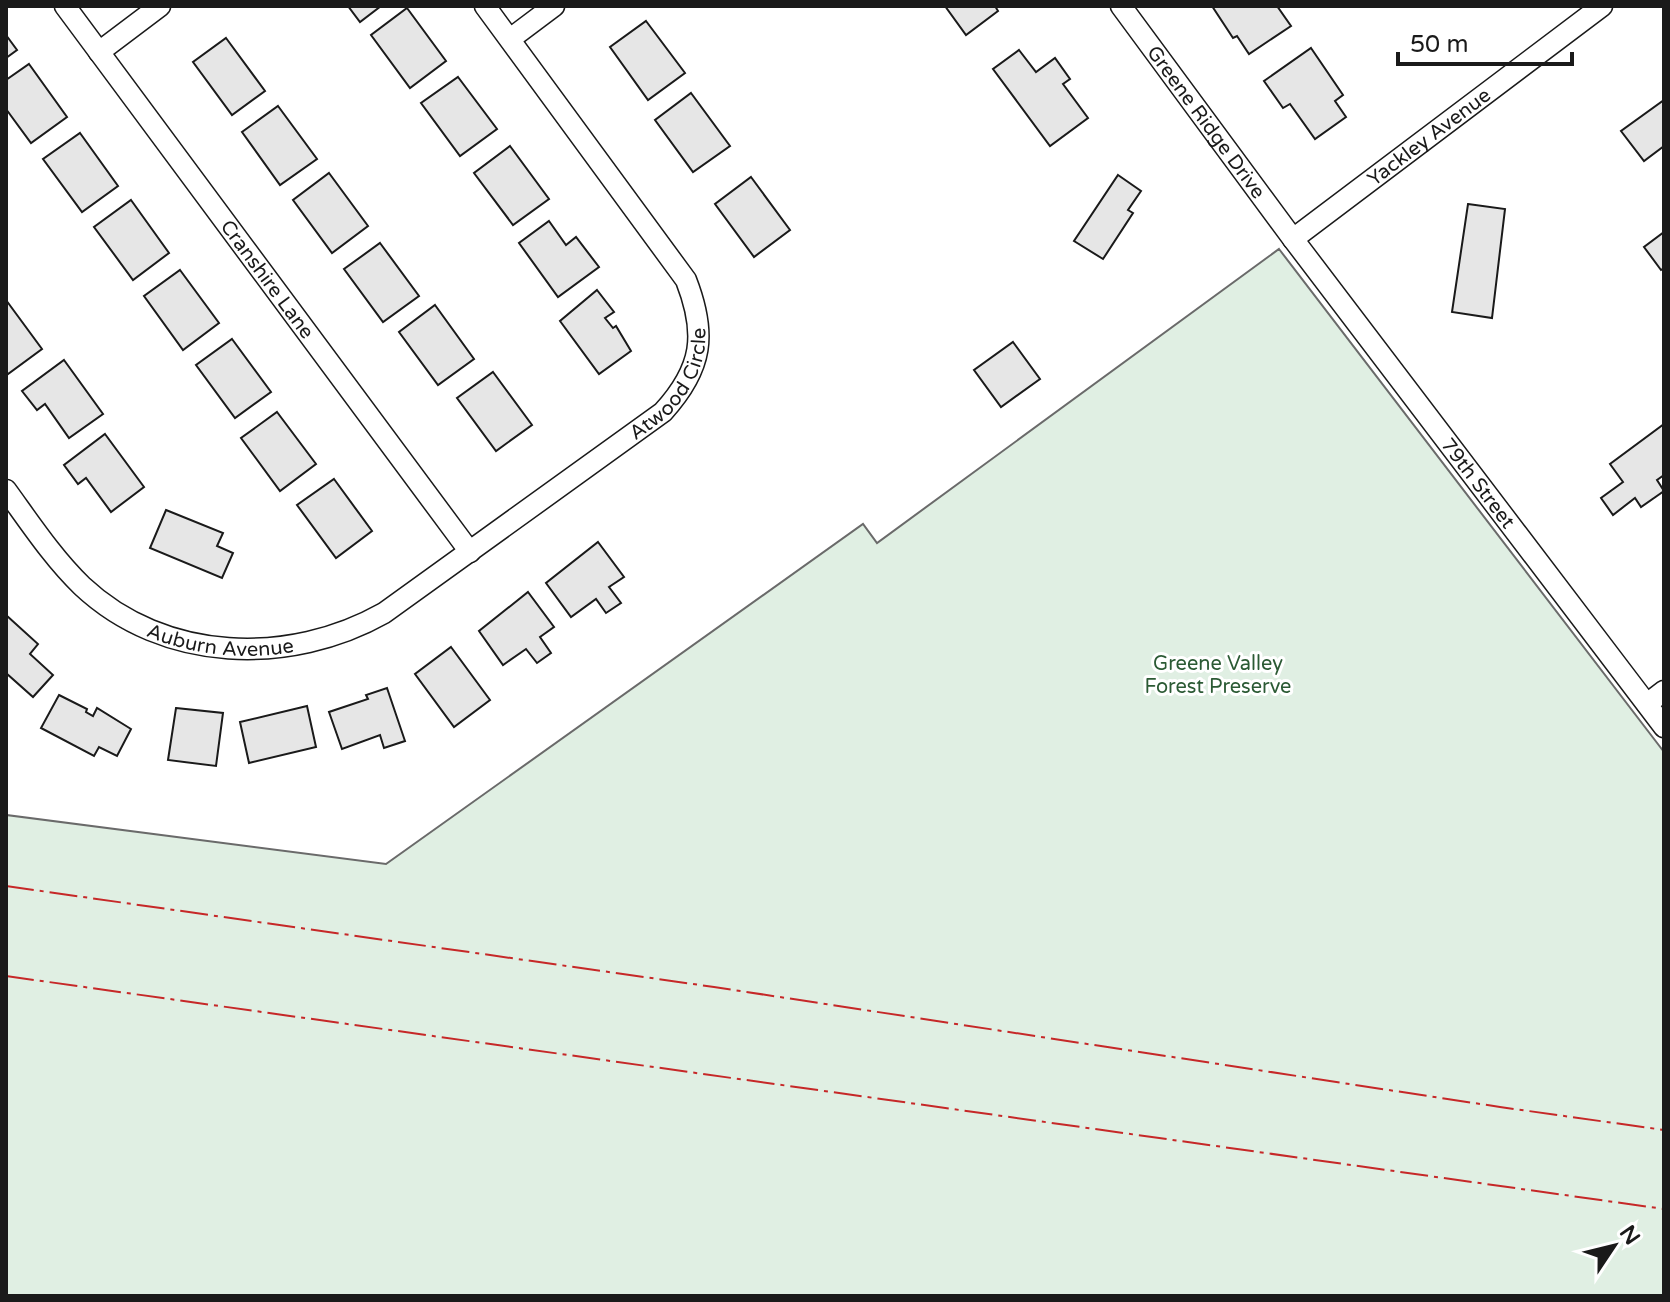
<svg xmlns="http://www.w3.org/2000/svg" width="1670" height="1302" viewBox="0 0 1670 1302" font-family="'Varela Round',sans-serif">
<rect width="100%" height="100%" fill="#fff"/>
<polygon fill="#e0efe3" stroke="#6a6a6a" stroke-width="2" points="1279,249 1664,752 1664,1296 6,1296 6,815 386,864 863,524 877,543"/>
<g fill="#e6e6e6" stroke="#1a1a1a" stroke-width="2">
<polygon points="348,6 381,6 360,22"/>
<polygon points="945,6 995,6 998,11 966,35"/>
<polygon points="1212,6 1277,6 1291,26 1249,54 1237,36 1233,38"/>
<polygon points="407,8 446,61 410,88 371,35"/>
<polygon points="646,21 685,73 648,100 610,47"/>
<polygon points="6,35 17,50 6,58"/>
<polygon points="226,38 265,91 232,115 193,62"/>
<polygon points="1311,48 1343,95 1335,101 1346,117 1315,139 1290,104 1283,108 1264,81"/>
<polygon points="1019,50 1036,72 1055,58 1070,79 1063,84 1088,118 1050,146 993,69"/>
<polygon points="29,64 67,117 31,143 6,109 6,80"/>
<polygon points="458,77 497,129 460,156 421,103"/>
<polygon points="691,93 730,146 693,172 655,120"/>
<polygon points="1664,100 1664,146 1644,161 1621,131"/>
<polygon points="278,106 317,159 280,185 242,132"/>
<polygon points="80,133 118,186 82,212 43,159"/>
<polygon points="510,146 549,199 513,225 474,173"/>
<polygon points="329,173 368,226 332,253 293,200"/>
<polygon points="1118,175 1141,191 1128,210 1133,213 1103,259 1074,241"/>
<polygon points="751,177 790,230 754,257 715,204"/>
<polygon points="131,200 169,253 133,280 94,227"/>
<polygon points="1468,204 1505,209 1492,318 1452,312"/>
<polygon points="549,221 566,245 576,237 599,267 558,297 519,243"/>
<polygon points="1664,232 1664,268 1661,270 1644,247"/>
<polygon points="380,243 419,296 383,322 344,269"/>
<polygon points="180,270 219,323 183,350 144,296"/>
<polygon points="597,290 614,312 605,318 613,328 616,326 631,351 599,374 560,321"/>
<polygon points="6,300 42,349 8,374 6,371"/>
<polygon points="435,305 474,359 438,385 399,332"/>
<polygon points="232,339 271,392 235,418 196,365"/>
<polygon points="1013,342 1040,379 1001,407 974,370"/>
<polygon points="64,360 103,414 69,438 45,404 37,410 22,391"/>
<polygon points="493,372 532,425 496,451 457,398"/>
<polygon points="277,412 316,464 280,491 241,438"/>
<polygon points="1664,424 1664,475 1657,480 1664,491 1641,507 1635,498 1613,515 1601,498 1623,482 1610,464"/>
<polygon points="105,434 144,487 111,512 86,478 78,484 64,465"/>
<polygon points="334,479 372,531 336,558 297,505"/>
<polygon points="166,510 223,533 217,546 233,553 222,578 150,548"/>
<polygon points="598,542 624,577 609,587 621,603 606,613 596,599 571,617 546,583"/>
<polygon points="528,592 554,627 540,637 551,653 537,663 526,649 503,665 479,631"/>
<polygon points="6,615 38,644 30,654 53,675 33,697 6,673"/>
<polygon points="451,647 490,700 454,727 415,674"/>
<polygon points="387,688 405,741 384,748 380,735 342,749 329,712 368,699 366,695"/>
<polygon points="59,695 87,709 86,712 93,716 97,708 131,729 117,756 99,747 94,756 41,728"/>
<polygon points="307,706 316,747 249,763 240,722"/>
<polygon points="176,708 223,713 216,766 168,760"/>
</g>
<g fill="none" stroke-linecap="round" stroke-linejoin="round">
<g stroke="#1a1a1a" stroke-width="23">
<g id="street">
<path id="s1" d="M65 6 470 552"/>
<path id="s2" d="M1121 6 1293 239 1664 727"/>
<polyline points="510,39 554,6"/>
<polyline points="99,52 160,6"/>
<path id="s3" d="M1293 239 1602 6"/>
<path id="s4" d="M6 490C30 523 53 558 82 586 164 663 290 666 384 613L663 412C703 368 707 334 686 280L485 6"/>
<polyline points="1647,704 1664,691"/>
</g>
</g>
<use href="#street" stroke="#fff" stroke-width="20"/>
<g stroke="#c62828" stroke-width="2" stroke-dasharray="28 6 4 6" stroke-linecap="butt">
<polyline points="6,886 714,987 1500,1107 1664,1130"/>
<polyline points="6,976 1664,1209"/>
</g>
</g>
<g text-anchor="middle" stroke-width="6" stroke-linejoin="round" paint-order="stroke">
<g font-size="20" fill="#1a1a1a" stroke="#fff">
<text dy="7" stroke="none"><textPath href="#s2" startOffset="144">Greene Ridge Drive</textPath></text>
<text dy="7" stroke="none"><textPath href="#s3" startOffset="170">Yackley Avenue</textPath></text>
<text dy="7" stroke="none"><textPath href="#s1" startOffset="340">Cranshire Lane</textPath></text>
<text dy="7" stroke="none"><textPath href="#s4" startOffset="818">Atwood Circle</textPath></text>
<text dy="7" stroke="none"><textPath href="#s2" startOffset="596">79th Street</textPath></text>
<text dy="7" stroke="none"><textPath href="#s4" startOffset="276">Auburn Avenue</textPath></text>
</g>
<g font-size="20" fill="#2b5a34" stroke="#fff">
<text x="1218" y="670">Greene Valley<tspan x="1218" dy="23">Forest Preserve</tspan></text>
</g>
</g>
<rect width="1670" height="1302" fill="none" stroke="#1a1a1a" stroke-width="16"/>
<g transform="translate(1614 1246) rotate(55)" stroke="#ffffff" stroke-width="6" paint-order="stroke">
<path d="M0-6L14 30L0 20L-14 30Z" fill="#1a1a1a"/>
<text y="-12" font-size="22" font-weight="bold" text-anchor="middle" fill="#1a1a1a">N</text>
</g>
<path d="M1398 52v12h174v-12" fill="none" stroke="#1a1a1a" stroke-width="4"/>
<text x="1410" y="52" font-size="24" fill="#1a1a1a" stroke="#ffffff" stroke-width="6" paint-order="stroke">50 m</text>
</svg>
